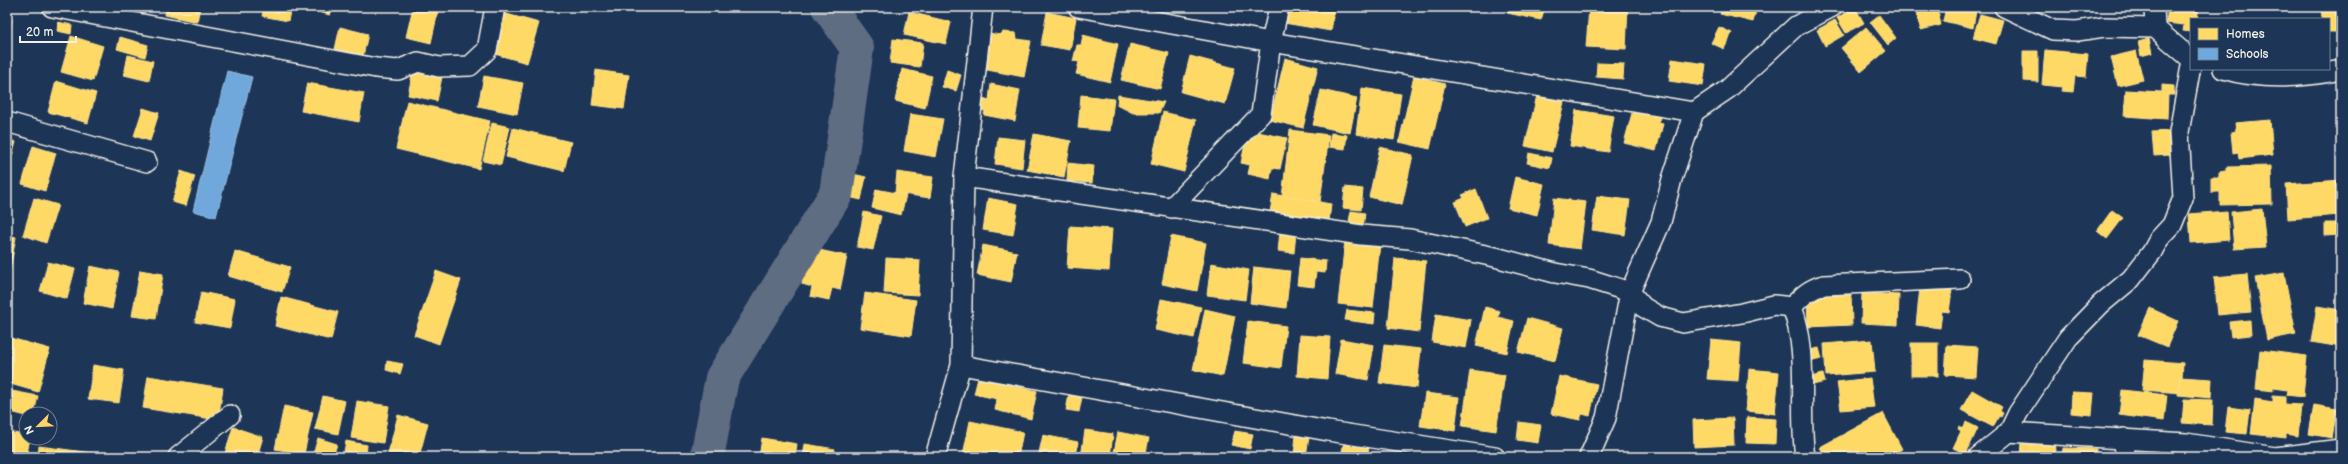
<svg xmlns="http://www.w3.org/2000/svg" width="2348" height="464" viewBox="0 0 2348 464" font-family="'Balsamiq Sans',sans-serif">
<rect width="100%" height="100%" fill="#1d3557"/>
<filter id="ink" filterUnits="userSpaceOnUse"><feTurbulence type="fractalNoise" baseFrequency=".025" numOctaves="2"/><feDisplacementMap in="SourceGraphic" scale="8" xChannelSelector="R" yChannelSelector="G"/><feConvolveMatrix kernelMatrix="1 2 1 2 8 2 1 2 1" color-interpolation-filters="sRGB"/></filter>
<g filter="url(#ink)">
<g fill="#ffd966" stroke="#fce08d">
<polygon points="166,7 200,7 197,22 165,15"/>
<polygon points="264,7 291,7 288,21 262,16"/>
<polygon points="298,7 332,7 330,15"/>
<polygon points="413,7 439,7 431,43 406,37"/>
<polygon points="460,7 482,7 481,12"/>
<polygon points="903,7 931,7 930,12"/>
<polygon points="1286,7 1335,7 1331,31 1284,23"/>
<polygon points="1508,7 1545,7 1541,20 1507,13"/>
<polygon points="1589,7 1628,7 1626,49 1586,47"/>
<polygon points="1722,7 1757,7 1753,22 1720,14"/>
<polygon points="1855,7 1864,23 1846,33 1837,18"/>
<polygon points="1915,7 1937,7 1941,25 1921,30"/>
<polygon points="1946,7 1976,11 1973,28 1943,21"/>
<polygon points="2168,7 2199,7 2197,19 2191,19 2191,32 2183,31 2184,25 2166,23"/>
<polygon points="2321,7 2341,7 2341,32 2329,32 2329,19 2322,19"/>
<polygon points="909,12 951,22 946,44 904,35"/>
<polygon points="1047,12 1076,18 1070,50 1041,45"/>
<polygon points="503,13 539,23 527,63 491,53"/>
<polygon points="1980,14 2003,20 1996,44 1973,38"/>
<polygon points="1879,15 1896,38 1888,45 1870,22"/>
<polygon points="7,19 12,20 7,48"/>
<polygon points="1835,20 1844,35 1825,46 1817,30"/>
<polygon points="58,22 72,25 71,34 57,31"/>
<polygon points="340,27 368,34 363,56 335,49"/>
<polygon points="1719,27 1732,33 1724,49 1711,43"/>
<polygon points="1866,27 1886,51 1861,72 1841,48"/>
<polygon points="1003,32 1016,33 1017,39 1031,41 1024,77 982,69 989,33 1000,35"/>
<polygon points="1083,35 1118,44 1110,82 1076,74 1079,62 1073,61 1077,45 1081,45"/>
<polygon points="71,36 103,46 93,81 61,72"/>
<polygon points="120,37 148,45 145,57 117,49"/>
<polygon points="893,39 923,43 920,67 890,63"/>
<polygon points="2149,39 2152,53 2141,56 2138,42"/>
<polygon points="1130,44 1169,53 1160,89 1121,80"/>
<polygon points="2045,50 2088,54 2086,77 2075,76 2073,92 2061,91 2062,87 2042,85"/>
<polygon points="2023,51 2038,51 2038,82 2023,81"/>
<polygon points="2136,51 2143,80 2118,86 2111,57"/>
<polygon points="128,55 153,61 149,81 124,75"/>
<polygon points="1190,56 1235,68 1225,104 1181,92"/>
<polygon points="1285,58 1318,67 1303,128 1270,120"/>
<polygon points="1672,59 1706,64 1703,86 1669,81"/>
<polygon points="1597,63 1624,64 1623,79 1596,77"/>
<polygon points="902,69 932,76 925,108 895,101"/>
<polygon points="413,70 442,77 437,101 408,95"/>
<polygon points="596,70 629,75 624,109 592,105"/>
<polygon points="947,70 961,75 956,91 942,87"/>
<polygon points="484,76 523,83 517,114 478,106"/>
<polygon points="1414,76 1445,84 1430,149 1399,142"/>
<polygon points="56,81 96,93 88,123 48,112"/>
<polygon points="307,83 364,93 359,122 301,111"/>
<polygon points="991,84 1020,90 1015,121 984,115 985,111 981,110 983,98 989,100"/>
<polygon points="2162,85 2174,86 2174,95 2168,95 2167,119 2124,116 2126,90 2162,92"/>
<polygon points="1362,88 1401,94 1394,140 1356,134"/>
<polygon points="1321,90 1357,98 1350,133 1313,125"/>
<polygon points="1081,95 1114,99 1110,131 1078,128"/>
<polygon points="1118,95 1164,102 1159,113 1133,113 1117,105"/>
<polygon points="1537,95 1564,102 1552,152 1525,146"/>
<polygon points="407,101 490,121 479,169 396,149"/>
<polygon points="1639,106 1661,112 1659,123 1663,124 1656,151 1624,143 1632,113 1637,114"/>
<polygon points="143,108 159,113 150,141 134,136"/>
<polygon points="1576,110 1614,116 1608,152 1570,146"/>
<polygon points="1163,112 1196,120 1184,172 1151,164"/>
<polygon points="910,114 943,119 936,157 904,151"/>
<polygon points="2270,120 2273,155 2239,159 2238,152 2233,153 2231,132 2236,131 2235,123"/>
<polygon points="492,123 510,127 501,165 483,161"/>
<polygon points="513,128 571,142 564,171 506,157"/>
<polygon points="1248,130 1287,138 1280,169 1272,168 1270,179 1248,174 1250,165 1241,163"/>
<polygon points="1290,130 1329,135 1320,202 1282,197"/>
<polygon points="2169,131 2171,155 2154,156 2152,132"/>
<polygon points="1331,133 1347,135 1345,149 1329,147"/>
<polygon points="1034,134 1071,141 1064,177 1027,170"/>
<polygon points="998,137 1025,140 1022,168 995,164"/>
<polygon points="7,139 16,142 7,174"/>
<polygon points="33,146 56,153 45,191 22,184"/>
<polygon points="1380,147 1413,155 1402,205 1369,197"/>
<polygon points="1529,153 1552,158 1550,168 1527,163"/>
<polygon points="1068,163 1094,166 1092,183 1067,181"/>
<polygon points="2271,166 2272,204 2220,205 2220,192 2211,192 2211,177 2219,177 2219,172 2227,171 2227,167"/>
<polygon points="181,171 195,176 186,206 172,202"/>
<polygon points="840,171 866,177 861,200 836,194"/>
<polygon points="897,172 933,177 930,198 895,193"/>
<polygon points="1515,177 1544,184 1537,215 1508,208"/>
<polygon points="2341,180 2341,215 2288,219 2286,184"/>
<polygon points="1345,187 1363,189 1361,210 1343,208"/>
<polygon points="876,189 906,195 901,215 872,208"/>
<polygon points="1476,189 1487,218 1465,227 1455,202 1464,198 1462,195"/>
<polygon points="1273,194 1331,204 1329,222 1270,212"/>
<polygon points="1597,196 1630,200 1625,235 1592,230"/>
<polygon points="34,198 58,205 46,243 23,235"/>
<polygon points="988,198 1018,204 1013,235 983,230"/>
<polygon points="1554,198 1586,202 1580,249 1549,245"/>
<polygon points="2262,209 2266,247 2234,249 2231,212"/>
<polygon points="2112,210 2123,218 2107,239 2097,231"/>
<polygon points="1351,211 1365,213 1363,229 1348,226"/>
<polygon points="2227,211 2229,240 2191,243 2189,214"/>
<polygon points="864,212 881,216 873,250 857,247"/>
<polygon points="2325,223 2341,223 2341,235 2325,236"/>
<polygon points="1070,226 1112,229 1109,271 1067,268"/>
<polygon points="1280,231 1296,233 1294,253 1278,251"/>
<polygon points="7,235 16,237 9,275 7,274"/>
<polygon points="1171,236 1206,243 1197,291 1162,284"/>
<polygon points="1345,240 1380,244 1373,308 1338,304"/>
<polygon points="983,245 1017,252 1011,282 977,275"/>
<polygon points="810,248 847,256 840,290 832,288 829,300 810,296 812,287 802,284"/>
<polygon points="235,251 290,267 282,292 228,276"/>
<polygon points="886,258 920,260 918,295 884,293"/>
<polygon points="1300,258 1326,261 1325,273 1316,272 1314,287 1297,285"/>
<polygon points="1395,258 1426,261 1419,332 1388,328"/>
<polygon points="48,262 75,269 67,299 40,291"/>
<polygon points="1211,263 1249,270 1245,300 1207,295"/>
<polygon points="90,266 119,272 112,309 83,303"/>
<polygon points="1254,267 1290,271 1286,308 1250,303"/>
<polygon points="140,270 163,274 156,319 132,316"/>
<polygon points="436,271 461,280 439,344 414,335"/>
<polygon points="2284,273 2296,334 2267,340 2255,278"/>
<polygon points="2247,274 2251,312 2218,315 2214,277"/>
<polygon points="1920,287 1952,290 1949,312 1942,311 1940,328 1916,325"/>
<polygon points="201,292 235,299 230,328 195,322"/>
<polygon points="865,293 916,300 911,336 860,328"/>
<polygon points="1862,293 1899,295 1898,325 1861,323"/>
<polygon points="1851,294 1852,325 1808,327 1807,296"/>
<polygon points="281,297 338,312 331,340 275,326"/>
<polygon points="1161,299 1201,307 1194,338 1155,330"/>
<polygon points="2317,306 2341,310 2341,347 2311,342"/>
<polygon points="1485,307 1500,311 1498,317 1514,321 1507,353 1476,346"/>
<polygon points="2150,308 2178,321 2167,347 2138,335"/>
<polygon points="1205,309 1235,316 1223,376 1193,370"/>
<polygon points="1347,310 1375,313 1374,324 1345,320"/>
<polygon points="1436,314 1471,320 1466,348 1432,342"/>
<polygon points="1527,318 1563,328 1555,361 1518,352"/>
<polygon points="2250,320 2251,335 2231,337 2229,322"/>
<polygon points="1248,321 1286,326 1281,368 1243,363"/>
<polygon points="1300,335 1330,337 1327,379 1297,376"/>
<polygon points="7,337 50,349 38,392 7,383"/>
<polygon points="1341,339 1374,345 1368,380 1335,374"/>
<polygon points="1711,340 1741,343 1738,381 1707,379"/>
<polygon points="1872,340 1875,372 1826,376 1824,344"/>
<rect x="1911" y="343" width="27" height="33"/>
<polygon points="1384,345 1421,349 1417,388 1379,383"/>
<polygon points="1947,345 1978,347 1976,377 1945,375"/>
<polygon points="1819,348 1822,359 1808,362 1805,351"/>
<polygon points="2260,350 2307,356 2303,397 2286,395 2287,390 2273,388 2273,391 2256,389"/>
<polygon points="2145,360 2183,363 2181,393 2142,390"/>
<polygon points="387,361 403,364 400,374 386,370"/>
<polygon points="93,365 124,370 119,403 88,399"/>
<polygon points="1749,369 1779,372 1775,414 1746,411"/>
<polygon points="1470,370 1505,375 1496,431 1462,426"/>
<polygon points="1823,374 1825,382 1813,385 1811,377"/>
<polygon points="148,376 223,388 218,420 143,408"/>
<polygon points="1559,376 1597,384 1590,416 1582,414 1580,420 1551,414"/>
<polygon points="2180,377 2212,379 2211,398 2178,395"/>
<polygon points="978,378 1037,391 1031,419 995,410 997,399 974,394"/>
<polygon points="1870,378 1874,407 1841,410 1837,382"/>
<polygon points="7,390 38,396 34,414 26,416 7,411"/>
<polygon points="1070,390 1083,392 1079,412 1066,410"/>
<polygon points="1972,390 2002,407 2000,411 2003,413 2001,417 1999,416 1993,427 1961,410"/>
<polygon points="2122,390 2167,395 2164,421 2119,415"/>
<polygon points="2072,392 2094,393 2092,415 2071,413"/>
<polygon points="1425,393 1459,397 1455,431 1420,426"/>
<polygon points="323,396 345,401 338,434 315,429"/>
<polygon points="2273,396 2285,397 2285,404 2301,405 2298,436 2286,434 2286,438 2251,434 2255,399 2273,402"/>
<polygon points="2184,399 2213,400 2212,425 2182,423"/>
<polygon points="357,401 389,406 383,443 351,438"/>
<polygon points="2314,405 2337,409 2332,438 2309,434"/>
<polygon points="284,406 313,412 304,454 275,449"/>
<polygon points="2228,407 2250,410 2247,434 2225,432"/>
<polygon points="1883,413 1902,449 1892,455 1890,452 1880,457 1825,457 1820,447"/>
<polygon points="398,415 428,423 419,457 387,457"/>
<polygon points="1747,417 1776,419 1775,444 1746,443"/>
<polygon points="1733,418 1734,445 1694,447 1693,420"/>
<polygon points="970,421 1023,432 1018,457 974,457 963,455"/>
<polygon points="1519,422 1541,425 1538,443 1517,440"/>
<polygon points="1966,422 1978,428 1966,454 1953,448 1961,431 1958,429 1959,426 1964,428"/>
<polygon points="233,427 263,437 257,457 236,457 225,453"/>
<polygon points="1085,430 1113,434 1110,457 1081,457"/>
<polygon points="1235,431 1253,434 1250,449 1231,445"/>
<polygon points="7,432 26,435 26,438 30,438 27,454 7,451"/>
<polygon points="1118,432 1149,438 1145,457 1113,457"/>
<polygon points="1043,435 1078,442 1075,457 1038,457"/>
<polygon points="1296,435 1309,437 1306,456 1294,455"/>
<polygon points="318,438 337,444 333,457 312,457"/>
<polygon points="762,438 797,444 795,457 759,457"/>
<polygon points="346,441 367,445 366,457 343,457"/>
<polygon points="1344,442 1369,448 1367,457 1342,451"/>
<polygon points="2022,442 2055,443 2055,457 2021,457"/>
<polygon points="805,444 835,449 834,457 803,457"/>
<polygon points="1350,444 1364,445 1363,457 1349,457"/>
<polygon points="39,446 123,457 38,457"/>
<polygon points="2063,448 2096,449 2096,457 2062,457"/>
</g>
<polygon fill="#6fa8dc" stroke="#97bee0" points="227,71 252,77 216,217 193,211"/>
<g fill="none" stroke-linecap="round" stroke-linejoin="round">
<polyline stroke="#5e6d82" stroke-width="34" points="707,457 722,378 836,194 857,48 828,7"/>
<g stroke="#f4f1e8" stroke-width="22">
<g id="street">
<polyline points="52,7 376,68 398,70 418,62 439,67 470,66 487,50 495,7"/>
<polyline points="1078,7 1271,42 1694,112"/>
<polyline points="2004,7 2053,30 2077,31 2104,27 2155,28 2191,59"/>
<polyline points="2154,7 2155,28"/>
<path d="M2223 69C2262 81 2302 78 2341 70"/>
<polyline points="7,122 147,162"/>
<polyline points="964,177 1361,235 1410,239 1495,257 1555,273 1589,279 1630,292 1643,307 1660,317 1683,323 1742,313 1774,305 1792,307"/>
<polyline points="1171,208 1261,114 1271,42 1279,7"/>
<path d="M1792 307C1802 296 1809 289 1824 285L1960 279"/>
<path d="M1792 307C1810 356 1798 406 1805 457"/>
<polyline points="961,365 1328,431 1495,457"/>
<polyline points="2009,432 2018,413 2068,338 2101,304 2131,279 2152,252 2159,239 2172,225 2183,198 2179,132 2191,66"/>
<polyline points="2124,438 2125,457"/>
<polyline points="178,457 230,415"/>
<polyline points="935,457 961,365 964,177 983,7"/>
<polyline points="1589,457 1606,418 1630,292 1661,222 1672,179 1694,112 1728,89 1796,26 1832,7"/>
<polyline points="1978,457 2009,432 2186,443 2275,457 2341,449"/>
</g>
</g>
<use href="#street" stroke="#1d3557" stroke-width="19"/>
</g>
</g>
<rect width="2348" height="464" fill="none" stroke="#1d3557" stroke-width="24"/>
<rect x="12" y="12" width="2324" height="440" fill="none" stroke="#f4f1e8" stroke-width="1.5" filter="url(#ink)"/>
<rect x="2190" y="18" width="140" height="52" fill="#1d3557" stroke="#738091"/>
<rect x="2198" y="28" width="20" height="12" fill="#ffd966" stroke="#738091"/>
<text x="2226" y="38" font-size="12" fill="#f4f1e8">Homes</text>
<rect x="2198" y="48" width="20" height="12" fill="#6fa8dc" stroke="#738091"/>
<text x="2226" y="58" font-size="12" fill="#f4f1e8">Schools</text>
<g transform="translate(38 426) rotate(246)"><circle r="19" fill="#1d3557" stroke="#738091"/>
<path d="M0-3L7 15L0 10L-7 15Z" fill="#ffd166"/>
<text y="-6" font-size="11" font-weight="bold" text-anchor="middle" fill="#f4f1e8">N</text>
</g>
<path d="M20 36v6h56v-6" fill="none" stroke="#f4f1e8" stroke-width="2"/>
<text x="26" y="36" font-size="12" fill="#f4f1e8" stroke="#1d3557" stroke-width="3" paint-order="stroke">20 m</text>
</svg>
